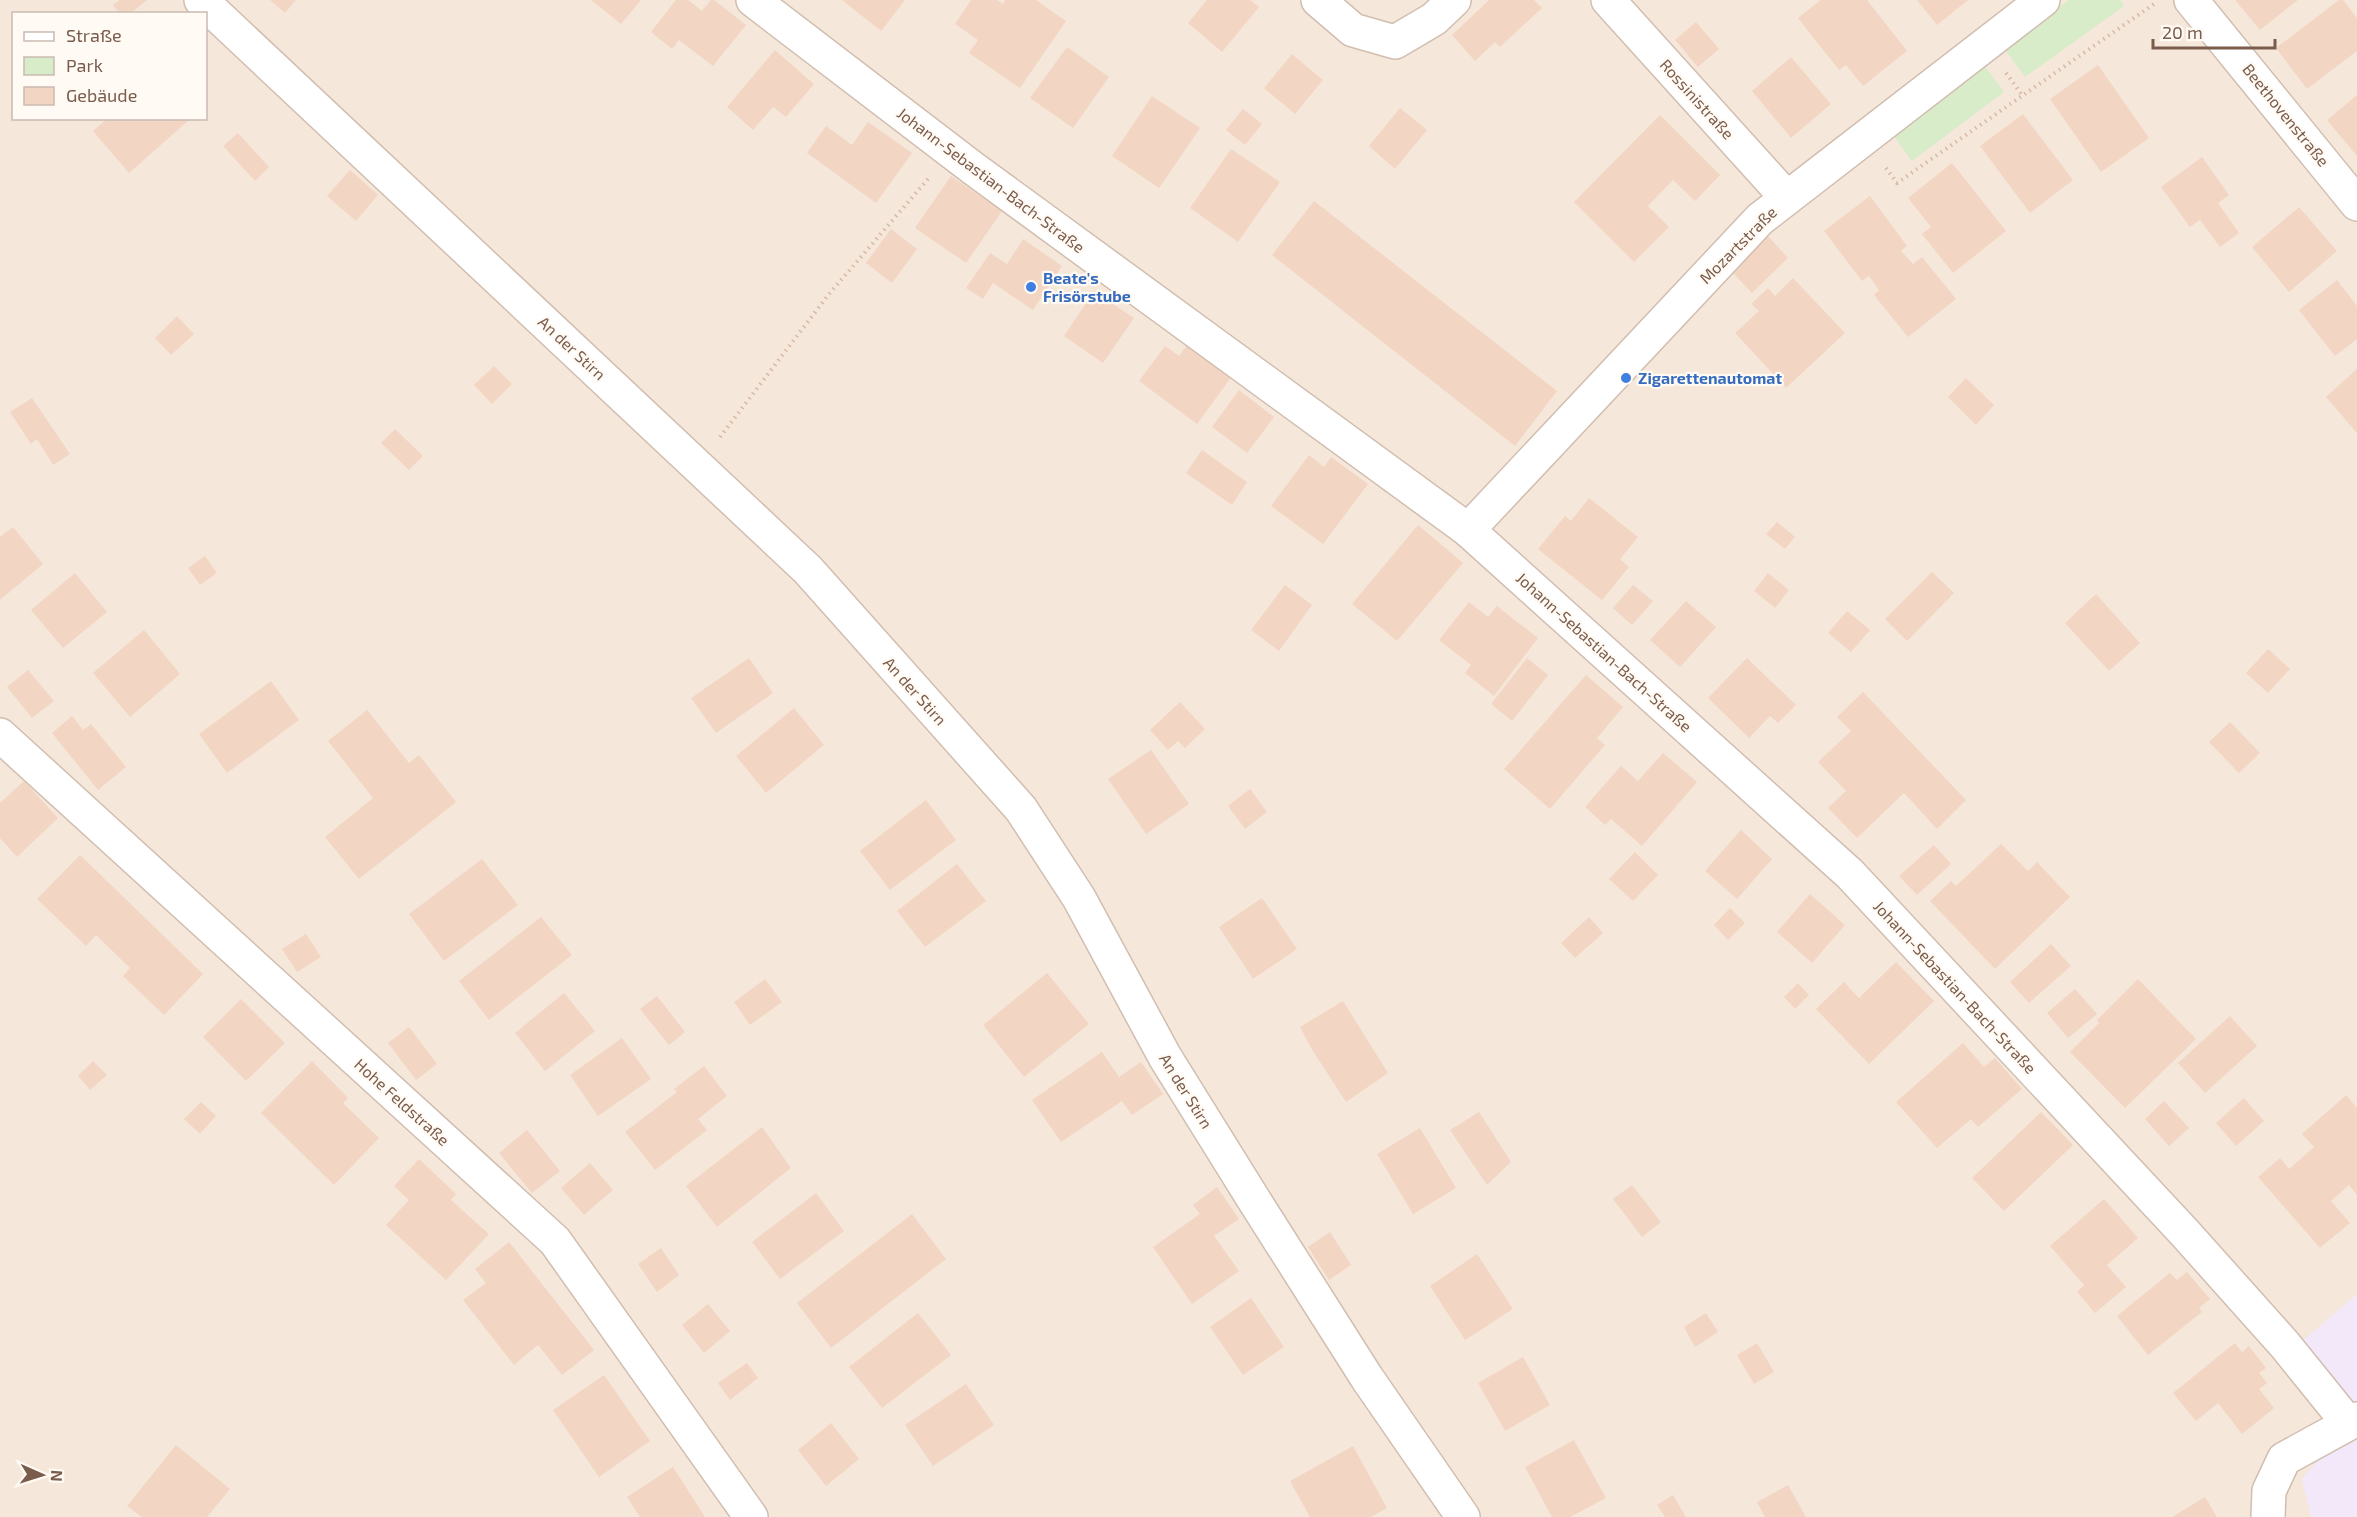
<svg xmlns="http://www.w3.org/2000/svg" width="2357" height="1517" viewBox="0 0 2357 1517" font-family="'Exo 2',sans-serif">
<rect width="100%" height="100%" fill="#fdf6ec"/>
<path fill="#f5e8da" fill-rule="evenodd" d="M0 0H2357V1517H0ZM14 14H206V118H14Z"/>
<g fill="#f3e8fa">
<polygon points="2357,1294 2357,1422 2299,1344"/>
<polygon points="2357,1431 2357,1517 2311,1517 2302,1479 2332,1445"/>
</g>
<g fill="#d8ecc9">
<polygon points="2069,0 2120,0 2124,6 2025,77 2003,47"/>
<polygon points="1983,64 2004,92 1912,161 1891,132"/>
</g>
<g fill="#f3d5c3">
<polygon points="120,0 147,0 130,14 120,14 113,5"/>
<polygon points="270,0 296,0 285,13"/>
<polygon points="591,0 641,0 621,24"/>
<polygon points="676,0 688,0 702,11 711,0 714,0 746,25 713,66 679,40 672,49 651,32"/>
<polygon points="842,0 905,0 881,31"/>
<polygon points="971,0 997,0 1003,4 1005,0 1036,0 1066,21 1020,88 969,53 978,40 955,24"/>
<polygon points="1207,0 1250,0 1259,7 1222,52 1188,23"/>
<polygon points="1489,0 1534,0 1542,8 1500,47 1495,42 1475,61 1452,35"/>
<polygon points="1821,0 1867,0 1907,51 1863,86 1846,65 1839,70 1798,18"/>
<polygon points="1917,0 1968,0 1937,25"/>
<polygon points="2235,0 2298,0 2260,30"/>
<polygon points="2339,0 2343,0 2357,18 2357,51 2307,89 2276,48"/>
<polygon points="1696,22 1719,49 1698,67 1675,40"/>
<polygon points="1067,47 1109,77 1073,128 1030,98"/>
<polygon points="775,50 814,84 786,117 773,107 753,130 727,107"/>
<polygon points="1292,54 1323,80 1295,114 1264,88"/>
<polygon points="1791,57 1831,104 1791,138 1752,91"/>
<polygon points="2098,65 2149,138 2101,172 2050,99"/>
<polygon points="2357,95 2357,156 2327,120"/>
<polygon points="1152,96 1200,128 1159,188 1112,156"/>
<polygon points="1400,108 1427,130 1395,169 1369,146"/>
<polygon points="1243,109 1262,124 1245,145 1226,130"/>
<polygon points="2023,114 2073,180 2030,213 1980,146"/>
<polygon points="1660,115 1720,175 1695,201 1673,180 1648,206 1669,227 1634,262 1574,202"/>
<polygon points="108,118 187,118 189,120 129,173 93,131"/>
<polygon points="868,122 912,153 876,203 807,153 826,126 852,145"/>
<polygon points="238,133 269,167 255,181 223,146"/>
<polygon points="1231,149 1280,182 1238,242 1190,208"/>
<polygon points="2202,157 2229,195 2218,203 2239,233 2220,247 2200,220 2190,227 2161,187"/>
<polygon points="1952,163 2006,231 1953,273 1922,234 1931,227 1908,198"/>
<polygon points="350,170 378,195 356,221 327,196"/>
<polygon points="951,176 1002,211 966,263 915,228"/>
<polygon points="1870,196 1907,246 1901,251 1913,264 1922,257 1956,299 1908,337 1874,295 1879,290 1869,276 1862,281 1824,231"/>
<polygon points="1314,201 1557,391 1515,446 1272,255"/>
<polygon points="2299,207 2337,251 2289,292 2252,247"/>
<polygon points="891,229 917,249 892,283 866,263"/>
<polygon points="1767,235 1788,258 1752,293 1730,270"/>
<polygon points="1023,239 1062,266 1033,310 993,283 983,299 966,288 990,253 1007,264"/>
<polygon points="1793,278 1845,333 1786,388 1735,333 1759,311 1751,304 1768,288 1775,296"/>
<polygon points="2337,280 2357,306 2357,339 2335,356 2299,310"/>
<polygon points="1094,291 1134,318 1103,363 1064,336"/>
<polygon points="177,316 194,334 171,355 155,338"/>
<polygon points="1191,340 1235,372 1197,424 1139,381 1165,346 1179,356"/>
<polygon points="494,366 512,384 492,404 474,385"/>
<polygon points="2357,369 2357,433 2326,397"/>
<polygon points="1966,378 1994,405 1976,425 1948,397"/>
<polygon points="1239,390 1274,417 1247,453 1212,427"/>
<polygon points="32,398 70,454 53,465 37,439 31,444 10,412"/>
<polygon points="395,429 423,456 409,470 381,443"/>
<polygon points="1202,450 1247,482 1232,505 1186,473"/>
<polygon points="1309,455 1324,467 1331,457 1368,484 1323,544 1271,506"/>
<polygon points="1589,498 1638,537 1620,559 1629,567 1602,600 1538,549 1565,516 1571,521"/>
<polygon points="1777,522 1795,537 1785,549 1766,534"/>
<polygon points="1418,525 1463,563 1397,641 1352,604"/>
<polygon points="13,527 43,564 0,600 0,537"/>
<polygon points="205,556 217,573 200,585 188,568"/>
<polygon points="1932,572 1954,593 1907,641 1885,619"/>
<polygon points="75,573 107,612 63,648 31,610"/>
<polygon points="1768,573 1789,590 1775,608 1754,591"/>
<polygon points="1285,585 1312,605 1279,651 1251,630"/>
<polygon points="1633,585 1653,601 1632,625 1613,608"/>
<polygon points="2096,594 2140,643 2109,671 2065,623"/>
<polygon points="1686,601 1716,627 1680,667 1650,640"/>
<polygon points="1469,602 1488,617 1497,606 1538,638 1494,696 1465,673 1471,665 1439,640"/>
<polygon points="1847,611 1870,630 1851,652 1828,633"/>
<polygon points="144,630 180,674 130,717 93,673"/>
<polygon points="2268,649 2290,669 2268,693 2246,673"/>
<polygon points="749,658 773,693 716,733 691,698"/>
<polygon points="1527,658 1548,675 1512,721 1491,704"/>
<polygon points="1747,658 1796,705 1778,723 1770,716 1749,738 1708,698"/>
<polygon points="28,670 54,701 32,718 7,687"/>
<polygon points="1586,675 1623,707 1597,738 1605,745 1550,809 1504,769"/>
<polygon points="271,681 299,720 227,773 199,734"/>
<polygon points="1863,692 1966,800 1937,829 1904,793 1857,838 1828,808 1846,791 1818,762 1851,731 1837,717"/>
<polygon points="1180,702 1205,729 1185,748 1178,741 1168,750 1150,730"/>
<polygon points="794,708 824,745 766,793 736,756"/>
<polygon points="367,710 409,763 419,755 456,802 359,879 325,837 373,798 328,741"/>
<polygon points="72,716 83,730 91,724 126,767 98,790 52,733"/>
<polygon points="2230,722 2260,753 2239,773 2209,742"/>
<polygon points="1151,750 1189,804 1146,834 1108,779"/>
<polygon points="1663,753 1697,782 1642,846 1611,819 1605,825 1585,807 1621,766 1638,781"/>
<polygon points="24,781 58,818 17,857 0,838 0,803"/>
<polygon points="1250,789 1267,812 1245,829 1228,806"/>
<polygon points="926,800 956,840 890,890 860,851"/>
<polygon points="1741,830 1772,859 1737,899 1705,871"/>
<polygon points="2001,844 2028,871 2037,862 2070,897 1995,969 1930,901 1951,881 1956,886"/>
<polygon points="1934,845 1951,864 1917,895 1899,876"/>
<polygon points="1635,852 1658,875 1633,901 1609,879"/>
<polygon points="80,855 203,974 164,1015 123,976 130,968 96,935 86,946 37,899"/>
<polygon points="482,859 518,905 444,961 409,914"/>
<polygon points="957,864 986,901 925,947 897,911"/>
<polygon points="1810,894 1845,925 1812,963 1777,932"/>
<polygon points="1262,898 1297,949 1253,979 1219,927"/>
<polygon points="1730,908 1745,923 1728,940 1714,925"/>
<polygon points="541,917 572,955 489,1020 459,981"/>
<polygon points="1589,917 1603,933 1575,958 1561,943"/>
<polygon points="306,934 321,957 297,972 282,949"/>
<polygon points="2051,944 2071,966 2029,1003 2010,982"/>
<polygon points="1896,962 1934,1001 1869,1064 1816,1009 1844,982 1859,998"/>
<polygon points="1047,973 1089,1024 1024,1077 983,1025"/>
<polygon points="765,979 782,1002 750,1025 734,1002"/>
<polygon points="2138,979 2196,1039 2125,1108 2070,1052 2099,1023 2097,1020"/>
<polygon points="1798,983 1809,995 1795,1009 1784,997"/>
<polygon points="2075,989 2097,1014 2068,1038 2047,1013"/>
<polygon points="564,993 595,1031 545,1071 515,1033"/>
<polygon points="657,996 685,1032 669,1045 640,1009"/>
<polygon points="241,999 285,1043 246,1081 203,1037"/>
<polygon points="1343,1001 1388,1073 1346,1102 1311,1048 1300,1027"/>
<polygon points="2230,1016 2257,1046 2205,1093 2178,1063"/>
<polygon points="409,1027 437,1064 416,1080 388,1043"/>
<polygon points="622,1038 651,1079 598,1116 570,1075"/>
<polygon points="1963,1043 1984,1067 1995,1058 2022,1089 1978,1127 1971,1119 1937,1148 1896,1102"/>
<polygon points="1102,1052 1119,1077 1141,1062 1163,1094 1132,1115 1122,1101 1061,1142 1032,1100"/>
<polygon points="93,1061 107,1075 90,1090 78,1076"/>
<polygon points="312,1061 348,1098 343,1103 379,1138 334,1185 261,1113"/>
<polygon points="704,1066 727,1096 698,1119 707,1130 655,1170 625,1132 677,1092 674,1089"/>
<polygon points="2346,1095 2357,1108 2357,1195 2349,1185 2331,1201 2350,1223 2320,1248 2258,1177 2280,1158 2289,1169 2314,1147 2302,1134"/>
<polygon points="2244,1098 2264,1121 2236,1146 2216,1123"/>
<polygon points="2164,1101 2189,1128 2169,1146 2145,1119"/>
<polygon points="201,1102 216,1116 200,1134 184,1119"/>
<polygon points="1479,1112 1511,1162 1487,1185 1450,1130"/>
<polygon points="2041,1112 2073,1145 2004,1211 1972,1178"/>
<polygon points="762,1127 791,1168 717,1227 686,1186"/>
<polygon points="1420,1128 1456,1188 1413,1214 1377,1154"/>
<polygon points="527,1130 560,1171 532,1193 499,1153"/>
<polygon points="419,1159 456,1194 451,1200 489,1234 446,1280 386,1225 409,1200 394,1186"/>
<polygon points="590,1163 613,1190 584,1215 561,1188"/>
<polygon points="1632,1185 1661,1222 1642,1237 1613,1199"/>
<polygon points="1217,1187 1239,1219 1214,1236 1239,1271 1192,1304 1153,1247 1200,1214 1193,1205"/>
<polygon points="816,1193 844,1231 780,1279 752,1242"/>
<polygon points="2104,1199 2138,1238 2107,1265 2126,1287 2095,1313 2077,1292 2084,1285 2050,1246"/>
<polygon points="912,1214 946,1259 831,1348 797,1303"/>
<polygon points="1330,1232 1351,1265 1329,1280 1308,1247"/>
<polygon points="509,1242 594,1350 562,1375 538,1345 514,1365 463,1300 486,1283 475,1269"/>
<polygon points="661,1248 679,1275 657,1292 638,1264"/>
<polygon points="1477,1254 1513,1309 1465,1340 1430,1286"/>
<polygon points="2187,1272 2210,1299 2199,1308 2202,1312 2148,1355 2117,1316 2170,1273 2177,1280"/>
<polygon points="1251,1298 1284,1347 1243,1375 1210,1327"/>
<polygon points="708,1304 730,1331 704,1353 682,1325"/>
<polygon points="918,1313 951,1355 882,1408 849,1367"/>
<polygon points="1706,1313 1718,1332 1695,1347 1684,1327"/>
<polygon points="1757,1343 1774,1372 1754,1384 1737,1355"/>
<polygon points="2235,1343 2242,1352 2249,1346 2266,1368 2259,1373 2267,1383 2259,1389 2274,1408 2242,1434 2218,1403 2196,1421 2173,1393"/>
<polygon points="1523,1357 1550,1405 1505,1431 1478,1383"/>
<polygon points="747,1363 758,1378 730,1400 718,1383"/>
<polygon points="604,1375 650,1441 599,1477 553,1410"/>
<polygon points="966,1384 994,1425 933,1466 905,1425"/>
<polygon points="831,1423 859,1459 826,1486 798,1450"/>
<polygon points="1574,1440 1606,1498 1570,1517 1552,1517 1525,1467"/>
<polygon points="176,1445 230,1489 207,1517 142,1517 127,1506"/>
<polygon points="1353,1446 1387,1508 1371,1517 1310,1517 1290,1481"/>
<polygon points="673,1467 705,1517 640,1517 627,1497"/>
<polygon points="1788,1485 1806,1517 1765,1517 1757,1502"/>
<polygon points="1673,1495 1686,1517 1665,1517 1657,1505"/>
<polygon points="2205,1497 2217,1517 2172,1517"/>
</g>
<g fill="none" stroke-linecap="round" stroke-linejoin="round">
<g stroke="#d1beb0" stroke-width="36">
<g id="minor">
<polyline points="201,0 808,570 1021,809 1079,898 1165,1057 1254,1200 1367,1378 1463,1517"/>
<polyline points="753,0 974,169 1468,530 1850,874 2184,1232 2285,1345 2348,1423"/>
<polyline points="1318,0 1353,30 1395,42 1434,19 1454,0"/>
<polyline points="1608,0 1787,198"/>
<polyline points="2191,0 2357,204"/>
<polyline points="1468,530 1760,219 2043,0"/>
<polyline points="0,735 555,1241 751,1517"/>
<polyline points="2268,1517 2269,1491 2284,1459 2357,1419"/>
</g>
</g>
<g stroke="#d9b8a5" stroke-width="4" stroke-dasharray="1.5 4.5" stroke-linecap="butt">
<polyline points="2006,73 2022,95"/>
<polyline points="1886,168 1897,183 2154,4"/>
<polyline points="720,437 829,294 928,179"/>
</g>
<use href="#minor" stroke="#fff" stroke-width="33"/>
</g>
<g fill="#3f7fe0" stroke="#fffaf3" stroke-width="2">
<circle cx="1031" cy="287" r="6"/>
<circle cx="1626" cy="378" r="6"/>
</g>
<g text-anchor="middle" stroke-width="4.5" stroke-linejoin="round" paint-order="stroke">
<g font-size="16" fill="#7a5c4d" stroke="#fffaf3">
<text transform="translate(1697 99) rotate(48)" y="6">Rossinistraße</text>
<text transform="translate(2286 115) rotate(51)" y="6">Beethovenstraße</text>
<text transform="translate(991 180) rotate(37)" y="6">Johann-Sebastian-Bach-Straße</text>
<text transform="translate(1738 245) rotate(-45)" y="6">Mozartstraße</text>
<text transform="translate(572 348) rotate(43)" y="6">An der Stirn</text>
<text transform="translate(1604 652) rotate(42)" y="6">Johann-Sebastian-Bach-Straße</text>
<text transform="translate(915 691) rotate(48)" y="6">An der Stirn</text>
<text transform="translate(1955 987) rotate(47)" y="6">Johann-Sebastian-Bach-Straße</text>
<text transform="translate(1186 1091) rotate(58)" y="6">An der Stirn</text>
<text transform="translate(402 1102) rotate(42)" y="6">Hohe Feldstraße</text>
</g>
<g font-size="16" font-weight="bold" fill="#366cbe" stroke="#fffaf3" text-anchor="start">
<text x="1043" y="284">Beate's<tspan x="1043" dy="18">Frisörstube</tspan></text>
<text x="1638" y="384">Zigarettenautomat</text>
</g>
</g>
<rect x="12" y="12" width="195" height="108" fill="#fffaf3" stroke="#cabbb1" stroke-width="1.5"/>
<rect x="24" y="32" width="30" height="9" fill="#ffffff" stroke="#cabbb1" stroke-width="1.5"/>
<text x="66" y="42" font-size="18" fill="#7a5c4d">Straße</text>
<rect x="24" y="57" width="30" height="18" fill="#d8ecc9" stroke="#cabbb1" stroke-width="1.5"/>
<text x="66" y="72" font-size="18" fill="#7a5c4d">Park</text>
<rect x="24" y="87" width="30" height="18" fill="#f3d5c3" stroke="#cabbb1" stroke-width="1.5"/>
<text x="66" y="102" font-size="18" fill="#7a5c4d">Gebäude</text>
<g transform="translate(42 1475) rotate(93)" stroke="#fffaf3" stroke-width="4.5" paint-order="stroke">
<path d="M0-4.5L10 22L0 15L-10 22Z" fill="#7a5c4d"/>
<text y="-9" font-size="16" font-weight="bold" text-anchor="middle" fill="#7a5c4d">N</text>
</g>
<path d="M2153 39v9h122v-9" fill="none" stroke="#7a5c4d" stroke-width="3"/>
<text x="2162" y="39" font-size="18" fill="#7a5c4d" stroke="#fffaf3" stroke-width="4.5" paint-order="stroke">20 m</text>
</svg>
